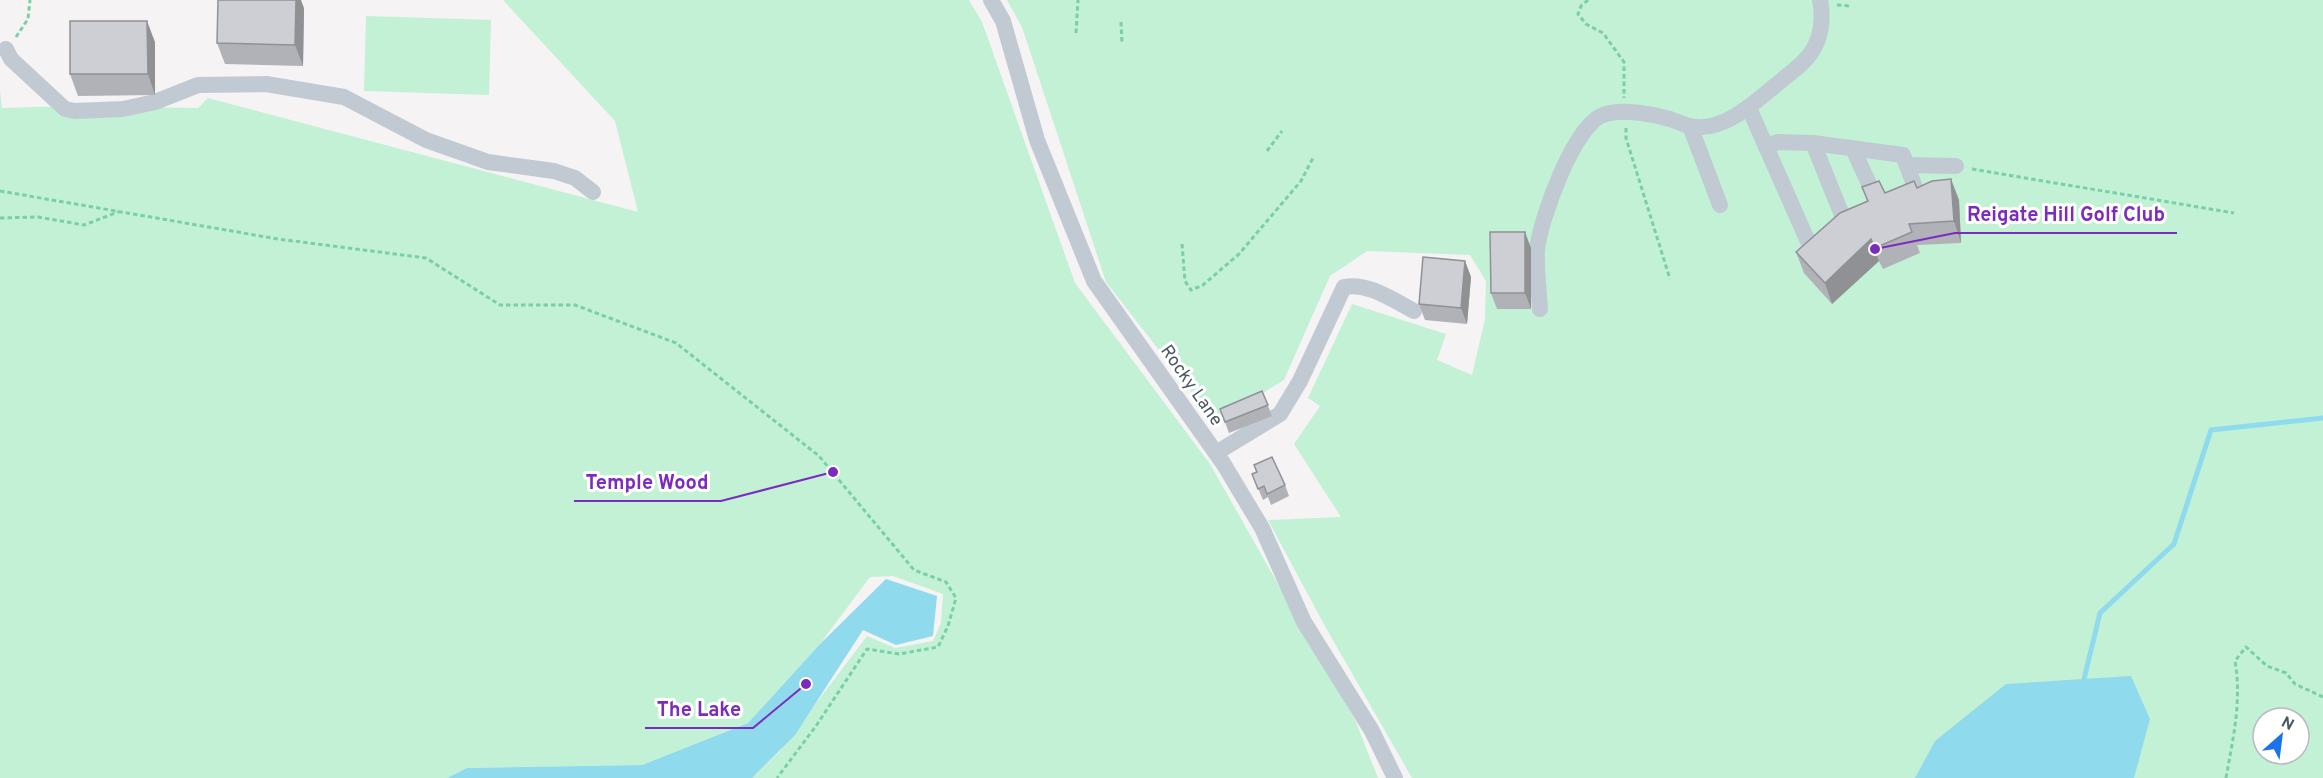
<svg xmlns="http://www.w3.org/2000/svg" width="2323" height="778" viewBox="0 0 2323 778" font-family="Overpass,sans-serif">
<rect width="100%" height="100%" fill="#f5f3f3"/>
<g fill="#c3f1d5" fill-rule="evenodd">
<polygon points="503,0 969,0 982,22 1075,283 1210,464 1355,720 1378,778 752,778 779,752 867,636 895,648 933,641 941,623 943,594 893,576 870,577 820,644 748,723 642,765 467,768 447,778 0,778 0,90 2,108 71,106 198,108 208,98 638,212 615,121"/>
<path d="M1007 0H2323V778H1412L1326 628 1268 520 1341 517 1294 444 1320 406 1308 398 1352 304 1446 334 1437 360 1472 375 1485 319 1486 281 1470 255 1367 251 1330 276 1284 380 1215 422 1106 282 1022 27ZM2263 718H2299V754H2263Z"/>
<polygon points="366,16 491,20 489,95 364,91"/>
</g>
<g fill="#90daee">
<polygon points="886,579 937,596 933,636 896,645 863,630 795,735 752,778 447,778 467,768 642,765 748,723 820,644"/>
<polygon points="2131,676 2150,719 2134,778 1915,778 1935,741 2006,684"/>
</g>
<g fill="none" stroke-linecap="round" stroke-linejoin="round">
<polyline stroke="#90daee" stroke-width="5" points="2084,679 2100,613 2174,544 2211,430 2323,418"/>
<g stroke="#7ad0a6" stroke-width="3" stroke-dasharray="4.5 3" stroke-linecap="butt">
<polyline points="1588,0 1581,6 1578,14 1586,24 1603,33 1624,62 1624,98"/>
<polyline points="1837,5 1850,6"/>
<polyline points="1121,22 1122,44"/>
<polyline points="1076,33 1078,0"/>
<polyline points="16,37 28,19 30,0"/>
<polyline points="1626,128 1626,138 1670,279"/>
<polyline points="1267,151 1282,131"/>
<polyline points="1972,169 2234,213"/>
<polyline points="0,191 278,239 426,258 500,305 575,305 676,343 819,456 914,570 946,582 956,598 948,626 938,647 899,654 867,649 816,726 777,778"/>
<polyline points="0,218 38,217 84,225 118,212"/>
<polyline points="1182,244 1185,281 1191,290 1203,285 1239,254 1301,181 1314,156"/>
<path d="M2226 778C2233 739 2242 700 2235 661L2246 647 2267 666 2286 673 2295 684 2323 697"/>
</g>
<g stroke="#c1cad2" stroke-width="16">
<polyline points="991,0 1003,21 1037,140 1094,281 1223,463 1262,528 1304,622 1372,731 1395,778"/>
<polyline points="6,49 11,59 65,109 75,111 123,109 155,102 198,85 266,84 344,97 426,140 488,162 554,171 575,178 593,192"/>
<polyline points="1749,108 1813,253 1844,220 1813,143"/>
<polyline points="1690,126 1720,205"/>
<polyline points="1766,147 1778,142 1813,143 1903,155 1916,190"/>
<polyline points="1853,149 1877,201"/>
<polyline points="1907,165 1956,166"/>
<path d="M1540 309C1539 290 1536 269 1537 250 1540 220 1574 125 1603 115 1621 108 1653 114 1670 119 1678 122 1688 127 1696 127 1728 130 1759 98 1782 80 1794 70 1809 60 1816 44 1822 31 1823 14 1820 0"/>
<path d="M1216 453 1280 414 1300 381 1344 287C1368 282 1393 300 1414 311"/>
</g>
</g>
<g fill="#b0b2b7">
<polygon points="304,8 303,66 225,64 217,43"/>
<polygon points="155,42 155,95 78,96 70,74"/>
<polygon points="1862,187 1885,193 1917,188 1959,200 1961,243 1917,245 1920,253 1883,269 1879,261 1832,304 1804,273 1796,252 1867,201"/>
<polygon points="1531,248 1531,309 1497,309 1491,293"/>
<polygon points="1465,261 1471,277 1467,324 1425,320 1419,304"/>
<polygon points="1262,391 1272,416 1229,433 1220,409"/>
<polygon points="1254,465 1285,485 1289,496 1271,505 1268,497 1263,500 1252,474 1256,472"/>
</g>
<g fill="#909195">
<polygon points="296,0 301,0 304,8 303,66 295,45"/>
<polygon points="147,21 155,42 155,95 148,74"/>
<polygon points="1951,179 1959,200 1961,243 1954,221"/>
<polygon points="1525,232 1531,248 1531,309 1525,293"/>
<polygon points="1871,239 1879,261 1832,304 1825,283"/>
<polygon points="1465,261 1471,277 1467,324 1461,308"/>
</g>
<g fill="#cdcfd5" stroke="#909195" stroke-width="1.5">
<polygon points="218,0 296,0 295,45 217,43"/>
<polygon points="70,21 147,21 148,74 70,74"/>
<polygon points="1951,179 1954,221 1909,224 1912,232 1875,248 1871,239 1825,283 1796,252 1840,213 1868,201 1862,187 1879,181 1885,193 1914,181 1917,188 1932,181"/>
<polygon points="1490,232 1525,232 1525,293 1491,293"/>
<polygon points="1423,257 1465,261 1461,308 1419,304"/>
<polygon points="1262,391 1268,405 1225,422 1220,409"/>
<polygon points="1272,457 1285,485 1267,494 1264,486 1258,489 1252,474 1257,472 1254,465"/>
</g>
<g text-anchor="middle" stroke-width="6" stroke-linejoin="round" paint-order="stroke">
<g font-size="18" fill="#4a5661" stroke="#fff">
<text transform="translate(1192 385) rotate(55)" y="6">Rocky Lane</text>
</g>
</g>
<path fill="none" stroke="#7b2cbf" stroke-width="2" d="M1875 249L1955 233H2177M833 472L721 501H574M806 684L753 728H645"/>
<g fill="#7b2cbf" stroke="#fff" stroke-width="2">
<circle cx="1875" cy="249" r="6"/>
<circle cx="833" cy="472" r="6"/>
<circle cx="806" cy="684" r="6"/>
</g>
<g font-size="20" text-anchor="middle" font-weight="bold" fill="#7b2cbf" stroke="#fff" stroke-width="6" stroke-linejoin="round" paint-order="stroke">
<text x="2066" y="221">Reigate Hill Golf Club</text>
<text x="647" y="489">Temple Wood</text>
<text x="699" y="716">The Lake</text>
</g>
<g transform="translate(2281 736) rotate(28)"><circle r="28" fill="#ffffff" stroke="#b7bbc0" stroke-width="1.5"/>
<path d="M0-4.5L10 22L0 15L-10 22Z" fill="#1a73e8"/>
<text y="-9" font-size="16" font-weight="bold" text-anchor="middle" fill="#4a5661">N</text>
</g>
</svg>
